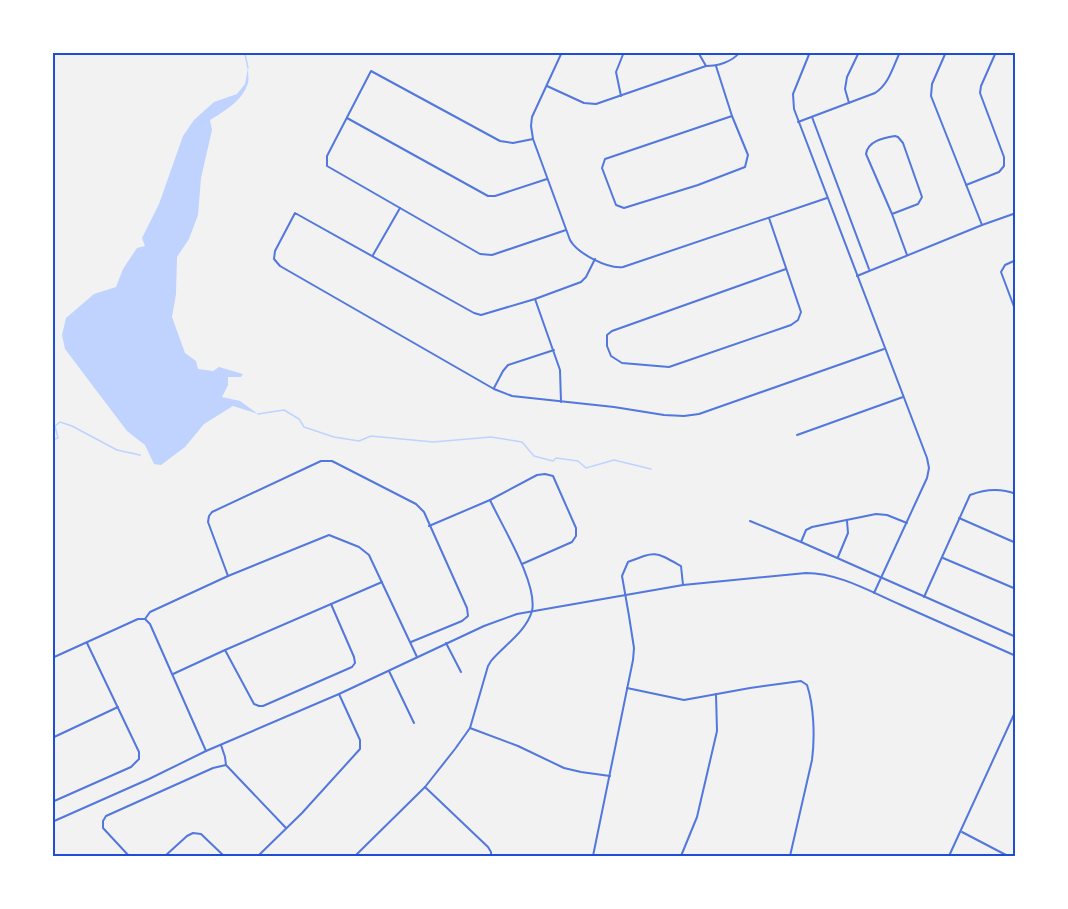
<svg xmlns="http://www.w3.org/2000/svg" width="1068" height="909" viewBox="0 0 1068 909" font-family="'Crimson Pro',serif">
<rect width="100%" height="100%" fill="#f2f2f2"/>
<path fill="#bfd3fe" d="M248 68C248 73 249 78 248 83 243 100 225 111 210 120L212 130 201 178 198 215 189 239 177 257 176 294 172 317 185 353 196 361 198 369 213 371 219 367 243 374 241 377H228V385L222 397 240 401 258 414 233 406 204 424 185 447 161 465 154 464 145 445 127 431 65 349 62 335 66 318 94 294 116 287 123 269 137 248 145 246 142 238 159 204 183 136 194 120 214 102 237 94 245 84Z"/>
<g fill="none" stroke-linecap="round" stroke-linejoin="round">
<g stroke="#bfd3fe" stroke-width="1.5">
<polyline points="247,52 245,54 248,68"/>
<polyline points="258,414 284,410 299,419 304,427 334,437 359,441 371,436 433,442 491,437 522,442 534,456 553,461 556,458 578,461 586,468 614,460 651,469"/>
<polyline points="52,440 58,438 55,426 60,422 72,426 117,450 140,455"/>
</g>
<g stroke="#5277de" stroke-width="2">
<path d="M562 52 532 117 531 126 533 139 570 240C577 253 607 269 623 267L827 198"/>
<polyline points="698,52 706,66"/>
<polyline points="946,52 932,84 931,96 982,225"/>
<polyline points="716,66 732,116 748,155 745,167 698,185 624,208 616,205 602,168 605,159 732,116"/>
<path d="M547 86 584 103 596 104 706 66C718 66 732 62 740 52"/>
<polyline points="621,96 616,72 624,52"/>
<polyline points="849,103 845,89 847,77 859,52"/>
<polyline points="812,117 869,269"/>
<polyline points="347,118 488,196 495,196 547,179"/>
<path d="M798 122 875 93C889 84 893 67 900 52"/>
<polyline points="533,139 513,143 500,141 371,71 327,156 327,166 480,254 492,255 566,230"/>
<polyline points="966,185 999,172 1004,166 1004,157 980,93 981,86 996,52"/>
<path d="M892 214 918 204 922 197 903 143 898 137 895 136C883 138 868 141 866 154L892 214 907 255"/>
<polyline points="769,218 801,312 798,320 791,325 669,367 622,363 611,356 607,346 607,335 612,331 786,269"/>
<polyline points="373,255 400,208"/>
<polyline points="595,259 586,277 581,282 535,299 481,315 474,313 295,213 275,251 274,259 280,266 494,389 512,396 614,407 664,415 684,416 699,414 884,349"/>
<polyline points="1016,260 1005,265 1001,272 1016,312"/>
<polyline points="857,276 982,225 1016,213"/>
<polyline points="535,299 560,370 561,402"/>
<polyline points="494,388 503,371 508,365 554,350"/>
<polyline points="797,435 903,397"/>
<polyline points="959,518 1016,543"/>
<polyline points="750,521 801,542 1016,637"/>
<polyline points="429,526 490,500 537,475 545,474 553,476 576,528 576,536 572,542 522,564"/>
<polyline points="801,542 806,530 812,527 876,514 887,515 907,523"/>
<polyline points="838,557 848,533 847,521"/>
<polyline points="943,558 1016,589"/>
<polyline points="228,576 208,522 209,516 212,512 321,461 332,461 416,504 424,512 467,608 468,616 462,621 411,642"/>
<path d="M924 597 970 495C985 489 1001 488 1016 494"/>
<polyline points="145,619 150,612 228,576 329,535 359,547 369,555 417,657"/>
<polyline points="446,643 461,672"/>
<polyline points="225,650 254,704 259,706 263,706 352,667 355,663 354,657 331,604"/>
<polyline points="52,658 138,619 145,619 150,624 206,751"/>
<polyline points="389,671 414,723"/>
<polyline points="173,674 225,650 382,582"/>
<path d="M627 688 684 700 750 688 801 681 807 685C814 706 815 737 812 760L790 856"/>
<polyline points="470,728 518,746 564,768 581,772 610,776"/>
<polyline points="52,738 118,707"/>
<polyline points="221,745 225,757 226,765"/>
<polyline points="425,787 488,847 491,852 491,856"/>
<polyline points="52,802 131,767 139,759 139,752 87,643"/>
<polyline points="962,832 1006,855 1013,856"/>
<polyline points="129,856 103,828 103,821 106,816 213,768 226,765 286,828"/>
<polyline points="165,856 187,836 193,833 201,834 224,856"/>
<polyline points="258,856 302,813 360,749 360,740 339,694"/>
<path d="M355 856 425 787 455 749 470 728 488 666 491 661C503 646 526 632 532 611 538 584 502 526 490 500"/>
<path d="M593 856 633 660 634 648 629 616 622 576 628 562C656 551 654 551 681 566L683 585"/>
<polyline points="681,856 697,817 717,731 716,694"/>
<polyline points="949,856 1016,710"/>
<polyline points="1015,856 1016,856"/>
</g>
<g stroke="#5277de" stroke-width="2">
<polyline points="810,52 793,94 794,109 927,458 929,468 927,478 874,593"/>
<path d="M52 822 149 779 206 751 339 694 484 626 517 614 683 585 806 573C839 573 871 592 901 605 939 622 977 639 1016 656"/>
</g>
</g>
<rect width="1068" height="909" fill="none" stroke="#ffffff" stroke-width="108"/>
<rect x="54" y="54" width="960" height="801" fill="none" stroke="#1d4ed8" stroke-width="2"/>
</svg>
